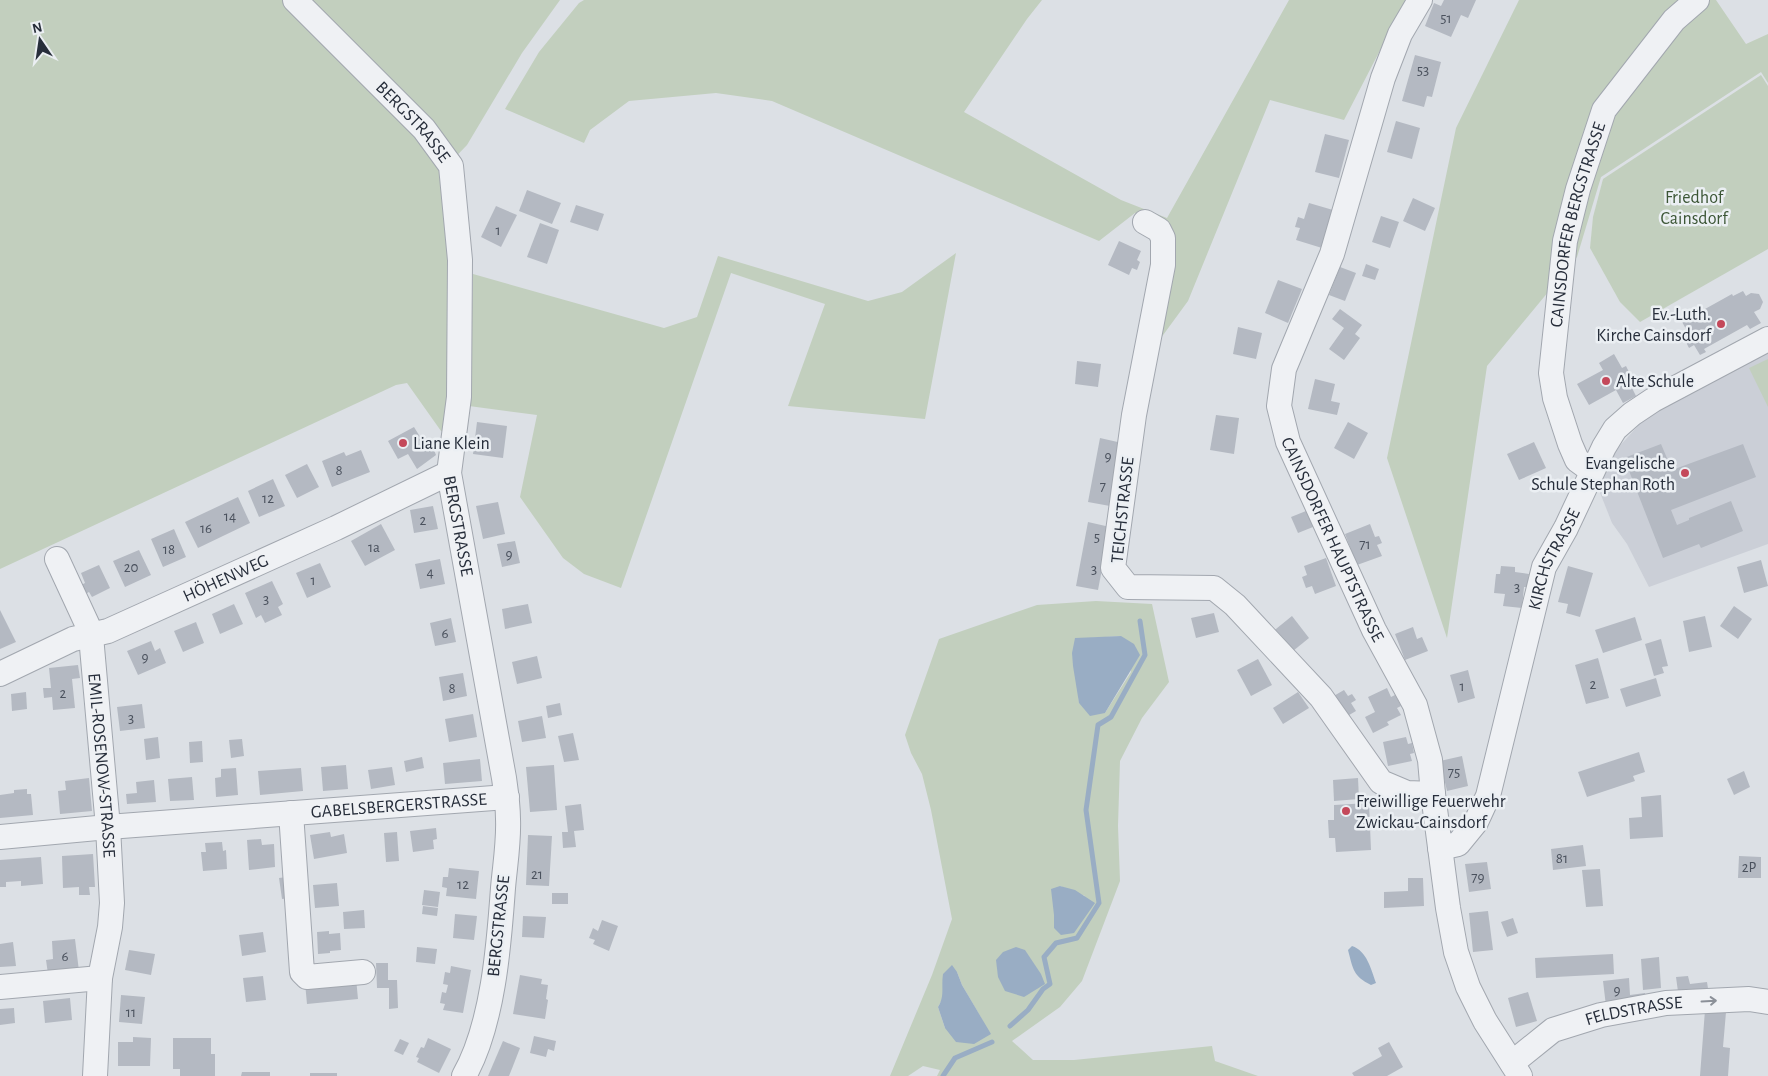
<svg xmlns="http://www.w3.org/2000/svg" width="1768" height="1076" viewBox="0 0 1768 1076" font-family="'Alegreya Sans',sans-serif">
<rect width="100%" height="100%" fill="#dce0e5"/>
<polygon fill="#cbcfd7" points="1768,347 1768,544 1649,587 1627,544 1612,523 1597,485 1607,460 1656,406"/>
<g fill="#c2cfbe" fill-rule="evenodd">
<polygon points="0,0 560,0 522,53 467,145 443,170 453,354 446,432 441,431 407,383 396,385 0,569"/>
<polygon points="584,0 1042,0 1027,19 964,112 1121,200 1167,218 1289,0 1406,0 1344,120 1270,100 1188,301 1158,342 1175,258 1169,227 1135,213 1099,241 772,101 716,93 629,101 590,130 584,143 505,109 539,52 579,3"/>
<polygon points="1519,0 1716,0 1746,44 1768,34 1768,83 1761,72 1601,177 1577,257 1487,366 1447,638 1387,458 1456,128"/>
<polygon points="1761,75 1768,86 1768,249 1640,322 1620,302 1590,248 1593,217 1603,179"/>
<polygon points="956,253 925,419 788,406 825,304 731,273 621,588 584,574 563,558 520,497 537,415 469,406 473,274 664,328 697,317 718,256 868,301 902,292"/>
<polygon points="1768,359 1768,407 1749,368"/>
<path d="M1096 601 1152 604 1169 682 1142 718 1120 761 1118 826 1120 881 1082 981 1060 1007 1012 1041 1033 1060H1074L1212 1046 1215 1061 1258 1076H937L940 1070 923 1066 908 1076H890L932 975 952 919 931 810 922 774 911 753 905 735 939 639 1037 605ZM1121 636 1131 672 1105 713 1079 703 1075 639ZM1060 886 1085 896 1054 928V915ZM957 972 962 985 983 1021 945 1028 938 1007Z"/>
</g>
<g fill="#99adc4">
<polygon points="1121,636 1134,644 1140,655 1105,713 1090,716 1079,703 1073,666 1072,653 1075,638"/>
<polygon points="1060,886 1075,890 1095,903 1074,933 1061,935 1054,928 1054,915 1051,889"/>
<path d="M1352 946C1367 951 1371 969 1376 983L1371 985C1353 976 1353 969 1348 950Z"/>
<polygon points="1016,947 1025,950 1041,974 1045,984 1024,997 1005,991 998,977 996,960 1003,952"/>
<path d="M952 965 957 972 962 985 991 1034 974 1044 956 1042 945 1028 938 1007C945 996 941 987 943 974Z"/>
</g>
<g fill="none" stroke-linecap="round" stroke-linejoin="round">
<g stroke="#99adc4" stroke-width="5">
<polyline points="1010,1026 1028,1010 1043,989 1050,984 1044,957 1056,943 1077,938 1099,903 1086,810 1098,725 1111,717 1145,655 1140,621"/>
<polyline points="943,1076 955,1058 992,1042"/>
</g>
</g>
<g fill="#b4b9c2">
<polygon points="1444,0 1476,0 1468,18 1461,15 1451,37 1425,26 1434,3 1441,6"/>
<polygon points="1415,55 1441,62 1432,97 1427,96 1424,107 1402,101"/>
<polygon points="1396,121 1420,128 1412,159 1387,152"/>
<polygon points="1325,134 1349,140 1339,178 1315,172"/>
<polygon points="527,190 561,203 552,224 519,211"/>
<polygon points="1413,198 1435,208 1425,231 1403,221"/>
<polygon points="1309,203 1333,210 1322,248 1296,240 1300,228 1295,227 1298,217 1304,219"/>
<polygon points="576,205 604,214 598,231 570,222"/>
<polygon points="496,206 517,215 501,247 481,237"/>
<polygon points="1381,216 1399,222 1390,248 1372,242"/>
<polygon points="540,223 559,230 547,264 527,257"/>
<polygon points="1119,241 1141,251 1137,260 1140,262 1137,270 1132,268 1129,275 1108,265"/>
<polygon points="1366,264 1379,269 1375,280 1362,276"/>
<polygon points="1340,267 1356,273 1345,301 1329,295"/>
<polygon points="1278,280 1302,289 1288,323 1265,313"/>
<polygon points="1743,291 1746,296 1751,293 1759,294 1763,302 1760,309 1754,312 1761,323 1750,329 1747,325 1704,349 1706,352 1700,355 1694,345 1689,348 1682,334 1687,331 1681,320 1686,317 1687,319 1732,294 1733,296"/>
<polygon points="1340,309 1362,325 1355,334 1360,338 1344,360 1329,349 1344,328 1332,319"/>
<polygon points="1238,327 1262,333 1256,359 1233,354"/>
<polygon points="1614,354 1622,368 1626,366 1631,376 1627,378 1636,396 1623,403 1616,390 1589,405 1577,384 1603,370 1599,363"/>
<polygon points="1077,361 1101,364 1098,387 1075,384"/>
<polygon points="1315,379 1335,384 1331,401 1340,403 1337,415 1308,409"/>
<polygon points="1216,415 1239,418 1234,454 1210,450"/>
<polygon points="477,422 507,426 503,458 473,454"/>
<polygon points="1348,422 1368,433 1354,459 1334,448"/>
<polygon points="414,427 422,440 426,438 432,445 436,455 417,469 408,454 398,459 388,441"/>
<polygon points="1100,438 1122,443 1110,506 1088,502"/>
<polygon points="1534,442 1546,468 1519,480 1507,454"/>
<polygon points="1661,444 1672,470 1743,444 1756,477 1671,510 1677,525 1689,520 1689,518 1731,501 1743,531 1701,548 1699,544 1663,558 1624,458"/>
<polygon points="361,450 370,472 332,487 322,461 344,452 346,456"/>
<polygon points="307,464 319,487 297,498 285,475"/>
<polygon points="273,479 285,506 259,517 248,491"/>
<polygon points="238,497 250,523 198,548 185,522"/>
<polygon points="498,502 505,534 483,539 476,506"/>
<polygon points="433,506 438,529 414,533 410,510"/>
<polygon points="1311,509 1318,525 1298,533 1291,517"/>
<polygon points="1088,522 1110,527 1098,590 1076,586"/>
<polygon points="381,524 395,550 365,566 351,541"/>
<polygon points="1370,524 1375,537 1379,536 1382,543 1377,545 1382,556 1357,565 1345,534"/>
<polygon points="174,529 186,557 163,567 151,539"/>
<polygon points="515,541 520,563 502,567 497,544"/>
<polygon points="139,550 151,575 125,587 113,561"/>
<polygon points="1326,558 1336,586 1315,594 1312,586 1306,588 1302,577 1307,575 1304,566"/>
<polygon points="440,559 445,584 420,589 415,564"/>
<polygon points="1761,560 1768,586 1744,593 1737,567"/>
<polygon points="320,563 331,587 307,598 296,573"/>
<polygon points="99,565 110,588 92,597 89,592 83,595 79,586 85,583 81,573"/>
<polygon points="1501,566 1515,567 1515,572 1529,574 1527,587 1524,587 1522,608 1503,606 1505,594 1494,593 1496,574 1500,574"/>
<polygon points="1568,566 1593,573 1580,617 1566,613 1568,604 1558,602"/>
<polygon points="272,581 283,604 278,607 282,615 265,623 261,615 256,618 245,593"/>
<polygon points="234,604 243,624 220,634 212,614"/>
<polygon points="528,604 532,623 505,629 502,609"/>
<polygon points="1734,606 1752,619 1738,639 1720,626"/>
<polygon points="0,610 16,642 0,649"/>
<polygon points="1214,613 1219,632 1196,638 1191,618"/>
<polygon points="1292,616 1309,638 1293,651 1271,633"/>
<polygon points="1705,616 1712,647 1689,652 1683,621"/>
<polygon points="1635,617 1642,640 1603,653 1595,630"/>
<polygon points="451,618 456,642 435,646 430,623"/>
<polygon points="196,622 204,643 183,652 174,631"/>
<polygon points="1413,627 1417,639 1422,637 1428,651 1405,660 1395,634"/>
<polygon points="1661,639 1668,666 1662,667 1664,673 1654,676 1645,644"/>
<polygon points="151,641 155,651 160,648 166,663 138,675 127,651"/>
<polygon points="537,656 542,678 517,684 512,662"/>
<polygon points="1598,658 1609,698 1586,704 1575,665"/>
<polygon points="1258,659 1272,685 1251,696 1237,670"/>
<polygon points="78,665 80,678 72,679 75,708 53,710 52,697 44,698 43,688 51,688 49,668"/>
<polygon points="1468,670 1475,698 1458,703 1450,675"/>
<polygon points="463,673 467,696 443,701 439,677"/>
<polygon points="1656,678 1661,696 1626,707 1620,689"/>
<polygon points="1387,688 1391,697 1395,695 1401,706 1397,708 1401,715 1387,722 1389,725 1373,733 1365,717 1375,712 1368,697"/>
<polygon points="1344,690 1348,696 1352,694 1356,700 1351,703 1356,711 1344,718 1332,697"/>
<polygon points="26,692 27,709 12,711 11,694"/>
<polygon points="1298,692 1309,708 1283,724 1273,708"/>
<polygon points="560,703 562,715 548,718 546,706"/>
<polygon points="142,704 145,728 120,731 117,707"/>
<polygon points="473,714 477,737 449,742 445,719"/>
<polygon points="542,716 546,738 522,742 518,721"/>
<polygon points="573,733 579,760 564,762 558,736"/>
<polygon points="158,737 160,758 146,760 144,739"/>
<polygon points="1406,737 1408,744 1412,743 1414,753 1410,754 1412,761 1388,766 1383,742"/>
<polygon points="242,739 244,756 231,758 229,740"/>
<polygon points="202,741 203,762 190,763 189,742"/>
<polygon points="1639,752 1645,772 1633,776 1635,781 1587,797 1578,772"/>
<polygon points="1462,756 1468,786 1447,791 1440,761"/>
<polygon points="422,757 424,768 406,772 404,761"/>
<polygon points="480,759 482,781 445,784 443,763"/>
<polygon points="346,765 348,789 323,791 321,767"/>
<polygon points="554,765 557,810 530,812 526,767"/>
<polygon points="392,767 395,785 371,789 368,770"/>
<polygon points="236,768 238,795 216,797 215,778 221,777 221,769"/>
<polygon points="301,768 303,791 260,795 258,771"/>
<polygon points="1744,771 1750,787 1734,795 1727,779"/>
<polygon points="192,777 194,800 170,801 168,779"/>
<polygon points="89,778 92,811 60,814 58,791 66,790 65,781"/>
<polygon points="1358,778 1359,799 1334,801 1333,780"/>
<polygon points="154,780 156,802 127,804 126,794 137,793 136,782"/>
<polygon points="27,789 27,794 31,794 33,815 0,818 0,795 14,793 14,790"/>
<polygon points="1661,795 1663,837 1630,839 1629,818 1642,817 1641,797"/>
<polygon points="1369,803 1371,850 1336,852 1335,838 1329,838 1328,820 1334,820 1334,805"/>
<polygon points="581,804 584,830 574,831 576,847 563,848 562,832 568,832 565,806"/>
<polygon points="436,828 437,839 433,840 434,849 413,852 410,831"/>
<polygon points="330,832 331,837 344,834 347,853 314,859 310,835"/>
<polygon points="397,832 399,861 386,862 384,833"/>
<polygon points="528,835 552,836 549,886 526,885"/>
<polygon points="261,839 262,845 274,844 275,867 249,870 247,840"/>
<polygon points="222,842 223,851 226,850 227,869 203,871 201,852 206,852 205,843"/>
<polygon points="1583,845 1586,866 1553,870 1551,849"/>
<polygon points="93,854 95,887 89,887 90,895 79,895 79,887 63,888 62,856"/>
<polygon points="1739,856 1761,857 1761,878 1738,878"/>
<polygon points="41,857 43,884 21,886 21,881 6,882 6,887 0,887 0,860"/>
<polygon points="1487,862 1491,889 1469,892 1465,864"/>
<polygon points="449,868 479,871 476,899 446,896 447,888 442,887 443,877 448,877"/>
<polygon points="1600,869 1603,906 1586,907 1582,870"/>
<polygon points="287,877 289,898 282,899 279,878"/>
<polygon points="1408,878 1423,878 1424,906 1384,908 1384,892 1408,891"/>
<polygon points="337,883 339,906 315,908 313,885"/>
<polygon points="424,890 440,892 438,907 422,905"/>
<rect x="552" y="893" width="16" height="11"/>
<polygon points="423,906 438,908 437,916 422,914"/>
<polygon points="364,910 365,928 344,929 343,912"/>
<polygon points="1488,911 1493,950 1473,952 1469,913"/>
<polygon points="455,914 477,916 474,940 453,938"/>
<polygon points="523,916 546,917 544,938 522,937"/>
<polygon points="1513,918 1518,933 1507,937 1501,922"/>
<polygon points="602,920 618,926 609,951 593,944 595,940 589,938 593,928 598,931"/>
<polygon points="329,931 329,934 340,933 341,950 330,951 330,953 318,954 317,932"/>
<polygon points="263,932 266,952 242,956 239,935"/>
<polygon points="75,939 79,971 48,974 46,960 53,959 52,941"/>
<polygon points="13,942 16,966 0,967 0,944"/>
<polygon points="417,947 437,949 435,964 416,962"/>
<polygon points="129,950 155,954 151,975 125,970"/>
<polygon points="1613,954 1614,974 1536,978 1535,958"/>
<polygon points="1659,957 1661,988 1643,990 1641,959"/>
<polygon points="376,963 388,963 388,980 397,980 398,1008 389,1009 389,988 377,988"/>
<polygon points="451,966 471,970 463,1013 443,1010 445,1004 440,1003 442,992 446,993 448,985 443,984 445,972 450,973"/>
<polygon points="520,975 542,979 541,984 548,985 546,999 548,1000 545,1019 513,1014"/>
<polygon points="263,976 266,1000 246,1002 243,978"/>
<polygon points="1688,976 1690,984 1707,982 1709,995 1679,999 1676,977"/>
<polygon points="356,978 358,999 307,1004 305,983"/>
<polygon points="1629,978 1630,995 1645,993 1646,1002 1606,1006 1603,981"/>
<polygon points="1528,992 1537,1021 1516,1027 1508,998"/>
<polygon points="121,995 145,997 142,1024 119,1022"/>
<polygon points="70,998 72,1020 45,1023 43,1001"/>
<polygon points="14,1008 15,1023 0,1025 0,1009"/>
<polygon points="1705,1010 1726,1012 1723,1047 1730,1048 1728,1076 1700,1076"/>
<polygon points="534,1036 556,1041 554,1051 548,1049 546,1057 530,1053"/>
<polygon points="133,1037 151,1038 150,1066 118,1066 118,1042 133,1042"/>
<polygon points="173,1038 211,1038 211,1054 215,1054 215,1076 180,1076 180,1069 173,1069"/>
<polygon points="428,1038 451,1049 439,1073 417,1062 419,1058 416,1057 421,1047 424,1048"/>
<polygon points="400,1039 409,1043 403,1055 394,1051"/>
<polygon points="503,1041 520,1048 513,1066 509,1076 488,1076"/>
<polygon points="1389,1042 1403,1067 1387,1076 1354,1076 1352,1073 1382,1056 1378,1048"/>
<polygon points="242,1072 270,1072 270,1076 241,1076"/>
<rect x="310" y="1073" width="27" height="3"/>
</g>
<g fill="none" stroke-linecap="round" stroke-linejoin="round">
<g stroke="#a2a7af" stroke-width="26">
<g id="minor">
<path id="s1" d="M295 0 424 129 451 166 460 260 459 397 449 473 504 778C506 792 508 805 508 819 509 842 505 865 503 888 499 945 493 1025 464 1076"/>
<path id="s2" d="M1420 0 1400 34 1383 78 1332 254 1284 369 1279 406 1288 442 1374 630 1415 705 1430 760 1433 794 1448 908 1456 952 1468 987 1485 1021 1520 1076"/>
<polyline points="1145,222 1159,230 1163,238 1163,265 1134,415 1113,568 1128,587 1214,588 1235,605 1321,697 1381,782 1407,793 1433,794"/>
<path id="s3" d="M1592 471 1577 460 1570 444 1555 398 1551 373 1565 241 1578 189 1604 110 1674 20 1697 0"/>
<path id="s4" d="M57 559 88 626 91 636 108 827 112 903 110 927 100 978 95 1076"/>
<path id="s5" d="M0 674 73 639 108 631 336 528 449 473"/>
<polyline points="291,813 302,972 307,977 363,972"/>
<path id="s6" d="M0 837 108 827 507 797"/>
<path id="s7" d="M1440 848 1458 844 1476 822 1488 796 1544 567 1566 528 1604 447 1615 429 1632 414 1653 400 1768 339"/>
<polyline points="0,987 100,978"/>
<path id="s8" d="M1512 1063 1553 1030 1601 1015 1666 1003 1749 999 1768 1002"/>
</g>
</g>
<use href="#minor" stroke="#eff1f4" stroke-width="24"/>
</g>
<defs><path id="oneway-shaft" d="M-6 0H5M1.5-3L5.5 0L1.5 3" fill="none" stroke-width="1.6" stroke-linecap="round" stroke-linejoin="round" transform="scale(1.25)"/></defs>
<use stroke="#8b9098" href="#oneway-shaft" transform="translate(1709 1001) rotate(-3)"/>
<g fill="#c4485a" stroke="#ebeff3" stroke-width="2">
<circle cx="1721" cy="324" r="5"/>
<circle cx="1606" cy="381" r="5"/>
<circle cx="403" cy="443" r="5"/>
<circle cx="1685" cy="473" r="5"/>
<circle cx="1346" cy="811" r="5"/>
</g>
<g text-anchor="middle" stroke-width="5" stroke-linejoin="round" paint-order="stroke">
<g font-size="15" fill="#4a515d">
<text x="1446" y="23">51</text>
<text x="1423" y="75">53</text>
<text x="498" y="235">1</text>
<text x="1108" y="461">9</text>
<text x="339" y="475">8</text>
<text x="1103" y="491">7</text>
<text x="268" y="503">12</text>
<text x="230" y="521">14</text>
<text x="423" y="525">2</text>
<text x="206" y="533">16</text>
<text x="1097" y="542">5</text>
<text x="1365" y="549">71</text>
<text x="374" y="552">1a</text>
<text x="169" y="554">18</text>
<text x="509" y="559">9</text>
<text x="131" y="572">20</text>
<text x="1094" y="574">3</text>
<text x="430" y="577">4</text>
<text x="313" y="585">1</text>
<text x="1517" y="592">3</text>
<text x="266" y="604">3</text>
<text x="445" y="638">6</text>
<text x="145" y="662">9</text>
<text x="1593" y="689">2</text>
<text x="1462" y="691">1</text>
<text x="452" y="693">8</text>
<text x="63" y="698">2</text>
<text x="131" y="723">3</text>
<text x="1454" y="777">75</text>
<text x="1562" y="863">81</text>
<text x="1749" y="872">2P</text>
<text x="537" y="879">21</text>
<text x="1478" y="882">79</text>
<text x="463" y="889">12</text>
<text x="65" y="961">6</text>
<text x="1617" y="995">9</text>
<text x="131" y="1017">11</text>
</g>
<g font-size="18" fill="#272e3b" stroke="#ebeff3">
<text dy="6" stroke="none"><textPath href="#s1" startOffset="170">BERGSTRASSE</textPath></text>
<text dy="6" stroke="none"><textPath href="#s3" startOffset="261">CAINSDORFER BERGSTRASSE</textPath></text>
<text transform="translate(1122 510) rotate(-84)" y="6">TEICHSTRASSE</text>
<text dy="6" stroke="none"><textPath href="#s1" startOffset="590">BERGSTRASSE</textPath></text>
<text dy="6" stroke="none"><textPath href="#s2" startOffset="576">CAINSDORFER HAUPTSTRASSE</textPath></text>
<text dy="6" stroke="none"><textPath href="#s7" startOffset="322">KIRCHSTRASSE</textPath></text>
<text dy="6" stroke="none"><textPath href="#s5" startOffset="246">HÖHENWEG</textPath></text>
<text dy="6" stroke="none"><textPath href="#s4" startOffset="214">EMIL-ROSENOW-STRASSE</textPath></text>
<text dy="6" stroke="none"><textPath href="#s6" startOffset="400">GABELSBERGERSTRASSE</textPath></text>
<text transform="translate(498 926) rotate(-84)" y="6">BERGSTRASSE</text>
<text dy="6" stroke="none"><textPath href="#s8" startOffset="136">FELDSTRASSE</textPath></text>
</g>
<g font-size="18" fill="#3b5535" stroke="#ebeff3">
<text x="1694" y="203">Friedhof<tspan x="1694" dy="21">Cainsdorf</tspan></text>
</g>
<g font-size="18" fill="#272e3b" stroke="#ebeff3" text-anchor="start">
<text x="1711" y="320" text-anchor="end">Ev.-Luth.<tspan x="1711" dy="21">Kirche Cainsdorf</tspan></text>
<text x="1616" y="387">Alte Schule</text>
<text x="413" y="449">Liane Klein</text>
<text x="1675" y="469" text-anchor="end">Evangelische<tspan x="1675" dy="21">Schule Stephan Roth</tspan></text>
<text x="1356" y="807">Freiwillige Feuerwehr<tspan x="1356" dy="21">Zwickau-Cainsdorf</tspan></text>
</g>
</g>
<g transform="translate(40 40) rotate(347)" stroke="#ebeff3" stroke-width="4" paint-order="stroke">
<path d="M0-4L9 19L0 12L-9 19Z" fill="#272e3b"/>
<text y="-8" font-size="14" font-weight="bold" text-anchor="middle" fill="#272e3b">N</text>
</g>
</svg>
